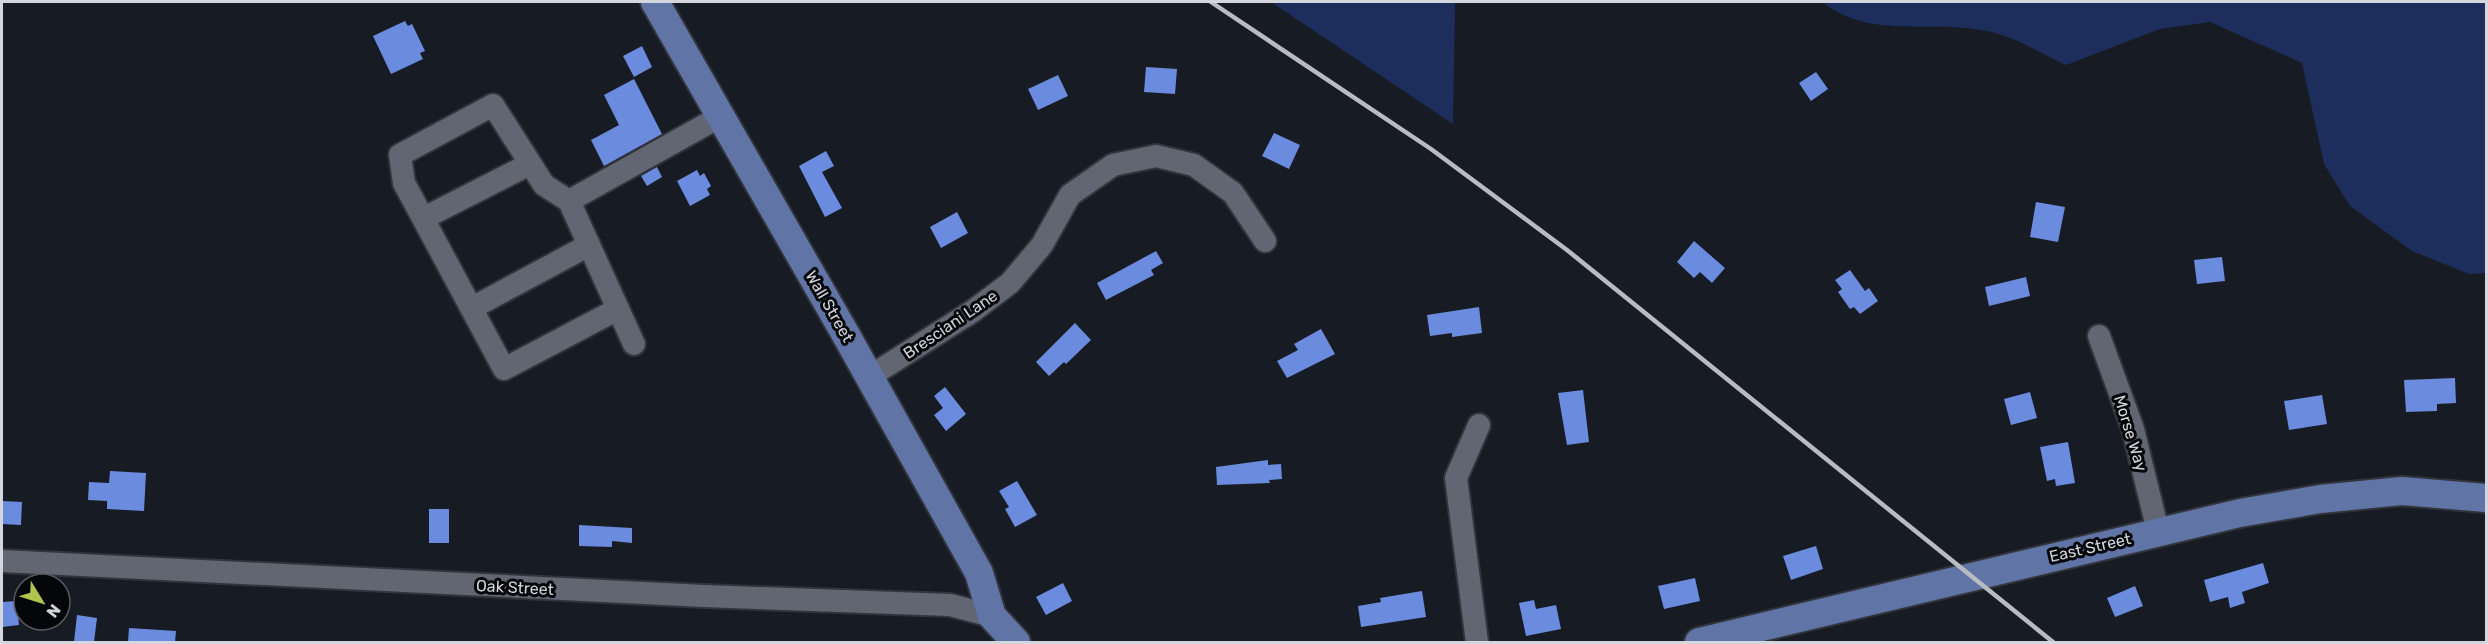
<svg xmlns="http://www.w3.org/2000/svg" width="2488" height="644" viewBox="0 0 2488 644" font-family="Rubik,sans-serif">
<rect width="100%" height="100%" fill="#171b24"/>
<g fill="#1e2e5c">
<polygon points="1271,2 1455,2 1453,124"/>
<path d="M1822 2H2486V273L2469 274 2412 251 2350 206 2324 164 2302 63 2210 22 2160 29 2066 65C2044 55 2019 39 1995 33 1936 17 1873 42 1822 2Z"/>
</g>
<g fill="#6b8bde">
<polygon points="405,21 408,26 412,24 425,51 420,53 423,59 391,74 373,36"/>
<polygon points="642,46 652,67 634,77 623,56"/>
<polygon points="1146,67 1177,69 1175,94 1144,92"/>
<polygon points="1816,72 1828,89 1811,101 1799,83"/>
<polygon points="1058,75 1068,96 1038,110 1028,89"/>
<polygon points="634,79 662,134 604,166 591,140 619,125 604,95"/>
<polygon points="1274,133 1300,145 1289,169 1262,156"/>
<polygon points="826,151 834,166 822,172 842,208 825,217 799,166"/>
<polygon points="657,167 662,177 647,186 641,176"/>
<polygon points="697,170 700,176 704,173 711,186 707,189 710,195 690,206 677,181"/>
<polygon points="2036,202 2065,207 2058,242 2030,237"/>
<polygon points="957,212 968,233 941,248 930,227"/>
<polygon points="1694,241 1725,268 1712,283 1700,272 1694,278 1677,262"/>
<polygon points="1156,251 1163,263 1151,270 1154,275 1106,300 1097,283"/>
<polygon points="2222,257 2225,281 2197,284 2194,260"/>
<polygon points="1850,270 1865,291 1869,288 1878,301 1860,314 1854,307 1850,309 1838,292 1842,289 1835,280"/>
<polygon points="2026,277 2030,296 1989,306 1985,287"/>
<polygon points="1479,307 1482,333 1452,337 1452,333 1430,336 1427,315"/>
<polygon points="1075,323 1091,340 1066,364 1064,362 1049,376 1036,362"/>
<polygon points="1321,329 1335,354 1287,378 1277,361 1298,350 1294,344"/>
<polygon points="2455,378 2456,403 2437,404 2437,411 2406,412 2404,380"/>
<polygon points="945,387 966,414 946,431 934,415 943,408 934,396"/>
<polygon points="1583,390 1589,442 1567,445 1558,393"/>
<polygon points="2030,392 2037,418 2011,425 2004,399"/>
<polygon points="2322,395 2327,424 2289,430 2284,401"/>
<polygon points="2068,442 2075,483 2056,486 2055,479 2047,481 2040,447"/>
<polygon points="1268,460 1268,465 1281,464 1282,479 1269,480 1270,483 1217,485 1216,467"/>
<polygon points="110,471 146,473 144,511 107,509 107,501 88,500 89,482 109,483"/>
<polygon points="1017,481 1037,515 1015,527 1005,509 1009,507 999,491"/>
<polygon points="2,501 22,502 21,525 2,524"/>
<rect x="429" y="509" width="20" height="34"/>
<polygon points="579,525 632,528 632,543 612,541 612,547 579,546"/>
<polygon points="1816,546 1823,569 1791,580 1783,556"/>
<polygon points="2263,563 2269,583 2242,592 2245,603 2230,608 2228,597 2210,602 2204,580"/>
<polygon points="1695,578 1700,601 1664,609 1658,586"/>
<polygon points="1063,583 1072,601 1046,615 1036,597"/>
<polygon points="2135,586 2143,606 2115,617 2107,598"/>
<polygon points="1422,591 1426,617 1361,627 1358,606 1381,602 1380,598"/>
<polygon points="1534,600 1536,609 1556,605 1561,629 1526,636 1519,603"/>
<polygon points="17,601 19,625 2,627 2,602"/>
<polygon points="77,615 97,618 94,642 74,642"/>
<polygon points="129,628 176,631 175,642 128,642"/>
</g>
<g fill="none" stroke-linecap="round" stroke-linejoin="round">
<g stroke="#32343b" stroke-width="26">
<g id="minor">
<polyline points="569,201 544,185 493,105 400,155 404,183 504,369 618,309"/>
<polyline points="424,218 530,164"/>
<polyline points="472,308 589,245"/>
<polyline points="2099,336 2133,429 2158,531"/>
<polyline points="634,344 569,201 721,116"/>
<polyline points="869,377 973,311 1010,283 1042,245 1070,195 1113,165 1156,156 1194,165 1233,193 1265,241"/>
<polyline points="2,561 704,596 950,605 992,616"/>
<polyline points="1477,642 1456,478 1479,425"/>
</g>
</g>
<g stroke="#32343b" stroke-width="32">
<g id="major">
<polyline points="655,2 846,335 979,573 992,616 1016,642"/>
<polyline points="1699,642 2240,513 2320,499 2402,491 2486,498"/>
</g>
</g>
<use href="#minor" stroke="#616672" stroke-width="22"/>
<use href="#major" stroke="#6074a6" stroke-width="28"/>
<polyline stroke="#b8bbc1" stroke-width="4.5" points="1211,2 1431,149 1567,250 2053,642"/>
</g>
<g text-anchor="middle" stroke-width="6" stroke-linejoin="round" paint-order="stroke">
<g font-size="16" fill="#d3d6dc" stroke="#050609">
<text transform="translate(830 306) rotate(60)" y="6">Wall Street</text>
<text transform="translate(950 324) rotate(-34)" y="6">Bresciani Lane</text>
<text transform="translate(2131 433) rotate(73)" y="6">Morse Way</text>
<text transform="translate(2090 547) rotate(-13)" y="6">East Street</text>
<text transform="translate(515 587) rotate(3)" y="6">Oak Street</text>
</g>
</g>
<rect width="2488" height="644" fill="none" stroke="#d3d6dc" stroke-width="6"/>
<g transform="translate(42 602) rotate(128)"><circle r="28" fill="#050609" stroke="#57595d" stroke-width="1.5"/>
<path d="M0-4.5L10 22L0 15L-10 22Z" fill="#b2c34c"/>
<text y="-9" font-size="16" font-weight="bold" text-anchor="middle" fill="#d3d6dc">N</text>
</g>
</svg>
